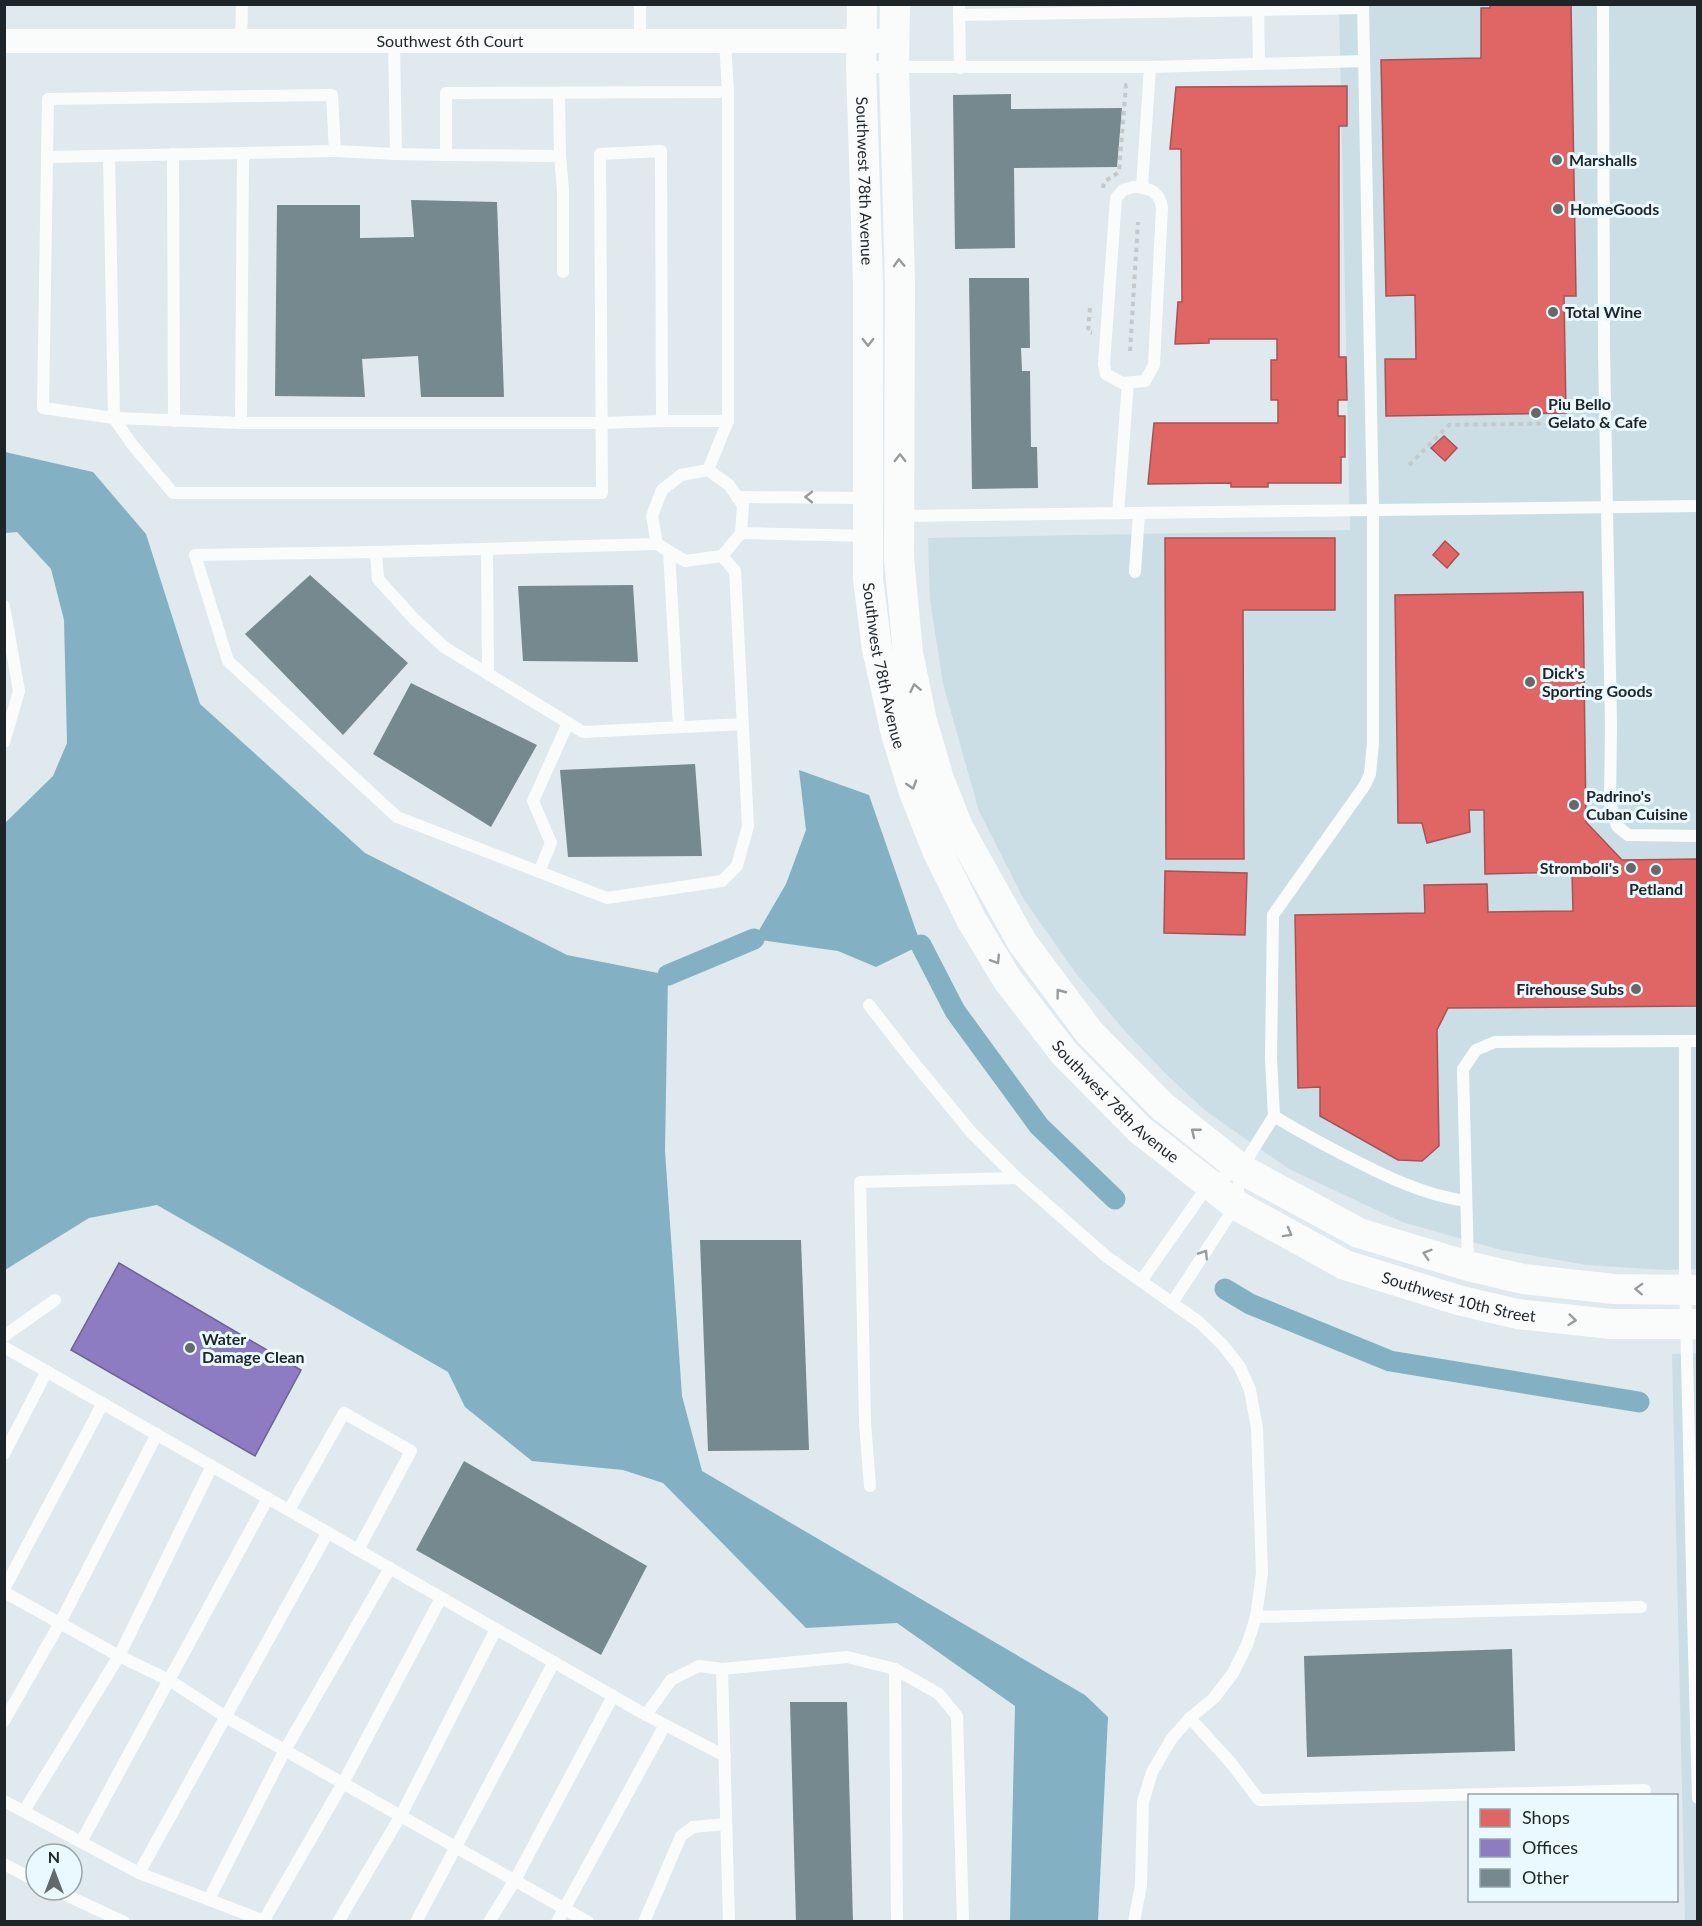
<svg xmlns="http://www.w3.org/2000/svg" width="1702" height="1926" viewBox="0 0 1702 1926" font-family="Lato,sans-serif">
<rect width="100%" height="100%" fill="#dfe9ee"/>
<g fill="#cbdee6">
<polygon points="1339,5 1697,5 1697,1269 1666,1270 1587,1265 1501,1250 1402,1222 1289,1169 1207,1112 1166,1074 1124,1030 1074,971 1023,898 979,811 943,684 930,600 928,538 1350,530"/>
<polygon points="1698,1353 1697,1922 1685,1921 1672,1354"/>
</g>
<g fill="#83b1c3">
<polygon points="5,452 93,472 146,534 200,704 365,853 567,955 668,975 665,1151 682,1396 702,1471 1085,1695 1108,1717 1098,1921 1010,1921 1015,1706 897,1623 806,1628 663,1483 623,1470 532,1461 465,1407 448,1372 157,1205 89,1218 5,1270 5,823 53,776 67,743 64,620 51,569 17,532 5,533"/>
<polygon points="799,770 869,795 921,945 876,967 838,951 754,939 786,884 806,830"/>
</g>
<g fill="#e06666" stroke="#a65253" stroke-width="1.5">
<polygon points="1490,4 1571,4 1576,296 1564,296 1566,413 1386,416 1385,359 1416,359 1415,295 1386,296 1381,60 1481,58 1481,8 1490,8"/>
<polygon points="1347,86 1347,126 1339,126 1339,357 1346,357 1347,400 1338,400 1338,416 1345,416 1345,457 1341,457 1341,483 1268,483 1268,487 1231,487 1231,483 1148,484 1154,423 1278,423 1278,400 1271,400 1271,360 1277,360 1277,339 1209,339 1209,343 1175,344 1178,302 1182,302 1181,149 1170,149 1176,87"/>
<polygon points="1444,436 1457,448 1445,461 1431,448"/>
<polygon points="1165,538 1335,538 1335,610 1243,610 1244,859 1166,859"/>
<polygon points="1445,541 1459,554 1447,568 1433,555"/>
<polygon points="1583,592 1586,822 1622,860 1698,859 1698,1006 1448,1008 1437,1030 1439,1146 1422,1161 1398,1160 1320,1116 1320,1087 1298,1088 1295,915 1425,913 1424,885 1487,884 1488,912 1573,911 1572,872 1485,874 1484,810 1469,810 1470,832 1427,843 1422,823 1398,823 1395,595"/>
<polygon points="1165,871 1247,873 1245,935 1164,933"/>
</g>
<polygon fill="#8e7cc3" stroke="#6c6294" stroke-width="1.5" points="119,1263 301,1370 255,1456 71,1350"/>
<g fill="none" stroke-linecap="round" stroke-linejoin="round">
<g stroke="#83b1c3" stroke-width="21">
<polyline points="921,945 955,1011 1039,1126 1115,1199"/>
<polyline points="668,975 754,939"/>
<polyline points="1225,1289 1250,1304 1390,1361 1639,1402"/>
</g>
</g>
<g fill="#76898f">
<polygon points="1011,94 1011,109 1122,108 1117,167 1014,168 1015,248 955,249 953,95"/>
<polygon points="411,200 497,202 504,397 421,397 418,356 362,359 365,397 275,396 277,205 360,205 360,238 414,237"/>
<polygon points="969,278 1029,278 1030,348 1021,348 1022,371 1030,371 1031,447 1037,447 1038,488 972,489"/>
<polygon points="310,575 408,663 343,735 245,634"/>
<polygon points="633,585 638,662 523,661 518,586"/>
<polygon points="411,683 537,745 491,827 373,754"/>
<polygon points="695,764 702,856 568,857 560,770"/>
<polygon points="700,1240 801,1240 809,1450 708,1451"/>
<polygon points="464,1461 647,1566 601,1655 416,1550"/>
<polygon points="1512,1649 1515,1751 1307,1757 1304,1656"/>
<polygon points="790,1702 847,1702 853,1922 796,1922"/>
</g>
<g fill="none" stroke-linecap="round" stroke-linejoin="round">
<g stroke="#c5c9ca" stroke-width="4" stroke-dasharray="4.5 4.5" stroke-linecap="butt">
<polyline points="1103,188 1104,182 1119,172 1126,85 1130,85"/>
<polyline points="1090,308 1088,332 1092,333"/>
<polyline points="1130,351 1138,222"/>
<polyline points="1409,465 1449,425 1581,423"/>
</g>
<g stroke="#fafcfc" stroke-width="12">
<polyline points="640,4 640,41"/>
<polyline points="959,4 960,68"/>
<polyline points="1211,4 1211,11 1363,8"/>
<polyline points="1258,4 1259,64"/>
<polyline points="1603,4 1604,351 1611,725 1610,803 1617,826 1628,835 1698,836"/>
<polyline points="959,15 1211,11"/>
<polyline points="241,41 242,4"/>
<polyline points="394,41 396,154 446,155 446,93 728,92 725,41"/>
<polyline points="861,67 1150,67 1364,61"/>
<polyline points="173,154 174,421"/>
<polyline points="396,154 335,151 332,95 48,99 43,408 114,418 131,443 173,493 602,493 600,154 661,151 662,421 728,421 728,92"/>
<polyline points="446,155 560,156 559,93"/>
<polyline points="109,156 114,418 241,423 600,423 662,421"/>
<polyline points="560,156 563,190 563,272"/>
<polyline points="47,157 335,151"/>
<path d="M1133 187C1149 187 1160 192 1162 208L1154 365 1145 381 1122 383 1106 374 1104 364 1116 198 1123 190Z"/>
<polyline points="1142,187 1150,67"/>
<polyline points="241,423 243,153"/>
<polyline points="708,470 729,485 743,505 741,533 722,556 685,561 657,544 652,516 662,490 681,475 708,470 728,421"/>
<polyline points="737,497 868,498"/>
<polyline points="1118,513 1128,383"/>
<polyline points="901,516 1698,506"/>
<polyline points="741,533 868,536"/>
<polyline points="487,549 488,674"/>
<polyline points="376,552 657,544"/>
<polyline points="669,552 679,727"/>
<polyline points="722,556 735,571 748,826 737,866 722,881 607,898 397,817 228,661 195,555 376,552 378,579 414,619 444,647 583,732 743,724"/>
<polyline points="1135,572 1139,513"/>
<polyline points="4,606 19,691 4,742"/>
<polyline points="539,872 551,843 533,801 568,723"/>
<polyline points="869,1005 911,1059 971,1132 1017,1178 1107,1257 1199,1322 1222,1344 1240,1367 1250,1390 1257,1428 1262,1573 1256,1617 1247,1645 1233,1673 1214,1698 1190,1718 1172,1738 1152,1772 1143,1802 1141,1885 1134,1922"/>
<polyline points="1685,1042 1685,1273 1693,1613"/>
<path d="M1274 1116C1296 1130 1319 1142 1342 1154 1381 1174 1422 1195 1466 1201"/>
<polyline points="1468,1266 1463,1069 1476,1050 1495,1042 1698,1041"/>
<polyline points="1141,1281 1209,1184 1240,1169"/>
<polyline points="1172,1303 1236,1205 1241,1169 1274,1116 1271,1059 1273,915 1365,785 1370,774 1373,743 1373,510 1363,4"/>
<polyline points="4,1336 55,1300"/>
<polyline points="4,1347 646,1715 671,1680 699,1666 722,1669 729,1922"/>
<polyline points="4,1454 47,1371"/>
<polyline points="870,1486 865,1423 860,1182 1017,1178"/>
<polyline points="289,1510 344,1413 411,1451 358,1550"/>
<polyline points="4,1589 103,1403"/>
<polyline points="4,1592 119,1656 169,1680 226,1717 588,1922"/>
<polyline points="1698,1613 1693,1613 1698,1798"/>
<polyline points="1256,1617 1641,1607"/>
<polyline points="722,1669 847,1657 895,1669 939,1694 957,1716 963,1922"/>
<polyline points="895,1669 897,1922"/>
<polyline points="646,1715 725,1756"/>
<polyline points="1190,1718 1231,1763 1259,1800 1645,1790"/>
<polyline points="4,1721 60,1623 157,1434"/>
<polyline points="4,1801 139,1873 267,1922"/>
<polyline points="24,1811 119,1656 212,1466"/>
<polyline points="81,1842 268,1498"/>
<polyline points="4,1864 36,1881"/>
<polyline points="139,1873 328,1532"/>
<polyline points="55,1890 124,1922"/>
<polyline points="209,1899 285,1750 390,1568"/>
<polyline points="264,1920 343,1783 441,1598"/>
<polyline points="338,1922 401,1815 496,1629"/>
<polyline points="416,1922 554,1662"/>
<polyline points="489,1922 515,1880 613,1696"/>
<polyline points="557,1922 665,1725"/>
<polyline points="644,1922 681,1836 693,1827 726,1824"/>
</g>
<path stroke="#fafcfc" stroke-width="24" id="s1" d="M4 41H894"/>
<g stroke="#fafcfc" stroke-width="30">
<path id="s2" d="M862 4 861 67 868 284V579L877 649 896 734 914 792 937 850 972 921 1007 979 1064 1053 1140 1130 1236 1205 1345 1265 1458 1300 1517 1314 1611 1324H1698"/>
<polyline points="895,4 894,67 900,284 899,558 908,653 922,721 939,779 959,829 1022,942 1089,1032 1162,1106 1241,1169 1359,1233 1468,1266 1523,1279 1614,1289 1698,1290"/>
</g>
</g>
<defs><path id="oneway-chevron" d="M-2-3.5L2.5 0L-2 3.5" fill="none" stroke-width="1.6" stroke-linecap="round" stroke-linejoin="round" transform="scale(1.5)"/></defs>
<g stroke="#979b9d">
<use href="#oneway-chevron" transform="translate(899 263) rotate(-92)"/>
<use href="#oneway-chevron" transform="translate(868 342) rotate(90)"/>
<use href="#oneway-chevron" transform="translate(900 458) rotate(-90)"/>
<use href="#oneway-chevron" transform="translate(809 497) rotate(-179)"/>
<use href="#oneway-chevron" transform="translate(915 688) rotate(-102)"/>
<use href="#oneway-chevron" transform="translate(912 785) rotate(72)"/>
<use href="#oneway-chevron" transform="translate(996 960) rotate(58)"/>
<use href="#oneway-chevron" transform="translate(1060 993) rotate(-127)"/>
<use href="#oneway-chevron" transform="translate(1195 1132) rotate(-141)"/>
<use href="#oneway-chevron" transform="translate(1288 1233) rotate(29)"/>
<use href="#oneway-chevron" transform="translate(1204 1254) rotate(-57)"/>
<use href="#oneway-chevron" transform="translate(1427 1254) rotate(-163)"/>
<use href="#oneway-chevron" transform="translate(1639 1289) rotate(-178)"/>
<use href="#oneway-chevron" transform="translate(1572 1320) rotate(6)"/>
</g>
<g fill="#626a6d" stroke="#eaf9ff" stroke-width="2">
<circle cx="1557" cy="160" r="6"/>
<circle cx="1558" cy="209" r="6"/>
<circle cx="1553" cy="312" r="6"/>
<circle cx="1536" cy="413" r="6"/>
<circle cx="1530" cy="682" r="6"/>
<circle cx="1574" cy="805" r="6"/>
<circle cx="1631" cy="868" r="6"/>
<circle cx="1656" cy="870" r="6"/>
<circle cx="1636" cy="989" r="6"/>
<circle cx="190" cy="1348" r="6"/>
</g>
<g text-anchor="middle" stroke-width="6" stroke-linejoin="round" paint-order="stroke">
<g font-size="16" fill="#1e2528" stroke="#eaf9ff">
<text dy="6" stroke="none"><textPath href="#s1" startOffset="446">Southwest 6th Court</textPath></text>
<text dy="6" stroke="none"><textPath href="#s2" startOffset="177">Southwest 78th Avenue</textPath></text>
<text dy="6" stroke="none"><textPath href="#s2" startOffset="663">Southwest 78th Avenue</textPath></text>
<text dy="6" stroke="none"><textPath href="#s2" startOffset="1167">Southwest 78th Avenue</textPath></text>
<text dy="6" stroke="none"><textPath href="#s2" startOffset="1569">Southwest 10th Street</textPath></text>
</g>
<g font-size="16" font-weight="bold" fill="#1e2528" stroke="#eaf9ff" text-anchor="start">
<text x="1569" y="166">Marshalls</text>
<text x="1570" y="215">HomeGoods</text>
<text x="1565" y="318">Total Wine</text>
<text x="1548" y="410">Piu Bello<tspan x="1548" dy="18">Gelato &amp; Cafe</tspan></text>
<text x="1542" y="679">Dick's<tspan x="1542" dy="18">Sporting Goods</tspan></text>
<text x="1586" y="802">Padrino's<tspan x="1586" dy="18">Cuban Cuisine</tspan></text>
<text x="1619" y="874" text-anchor="end">Stromboli's</text>
<text x="1656" y="895" text-anchor="middle">Petland</text>
<text x="1624" y="995" text-anchor="end">Firehouse Subs</text>
<text x="202" y="1345">Water<tspan x="202" dy="18">Damage Clean</tspan></text>
</g>
</g>
<rect width="1702" height="1926" fill="none" stroke="#1e2528" stroke-width="12"/>
<rect x="1468" y="1794" width="210" height="108" fill="#eaf9ff" stroke="#98a4a9" stroke-width="1.5"/>
<rect x="1480" y="1809" width="30" height="18" fill="#e06666" stroke="#98a4a9" stroke-width="1.5"/>
<text x="1522" y="1824" font-size="18" fill="#1e2528">Shops</text>
<rect x="1480" y="1839" width="30" height="18" fill="#8e7cc3" stroke="#98a4a9" stroke-width="1.5"/>
<text x="1522" y="1854" font-size="18" fill="#1e2528">Offices</text>
<rect x="1480" y="1869" width="30" height="18" fill="#76898f" stroke="#98a4a9" stroke-width="1.5"/>
<text x="1522" y="1884" font-size="18" fill="#1e2528">Other</text>
<g transform="translate(54 1872)"><circle r="28" fill="#eaf9ff" stroke="#98a4a9" stroke-width="1.5"/>
<path d="M0-4.5L10 22L0 15L-10 22Z" fill="#626a6d"/>
<text y="-9" font-size="16" font-weight="bold" text-anchor="middle" fill="#1e2528">N</text>
</g>
</svg>
